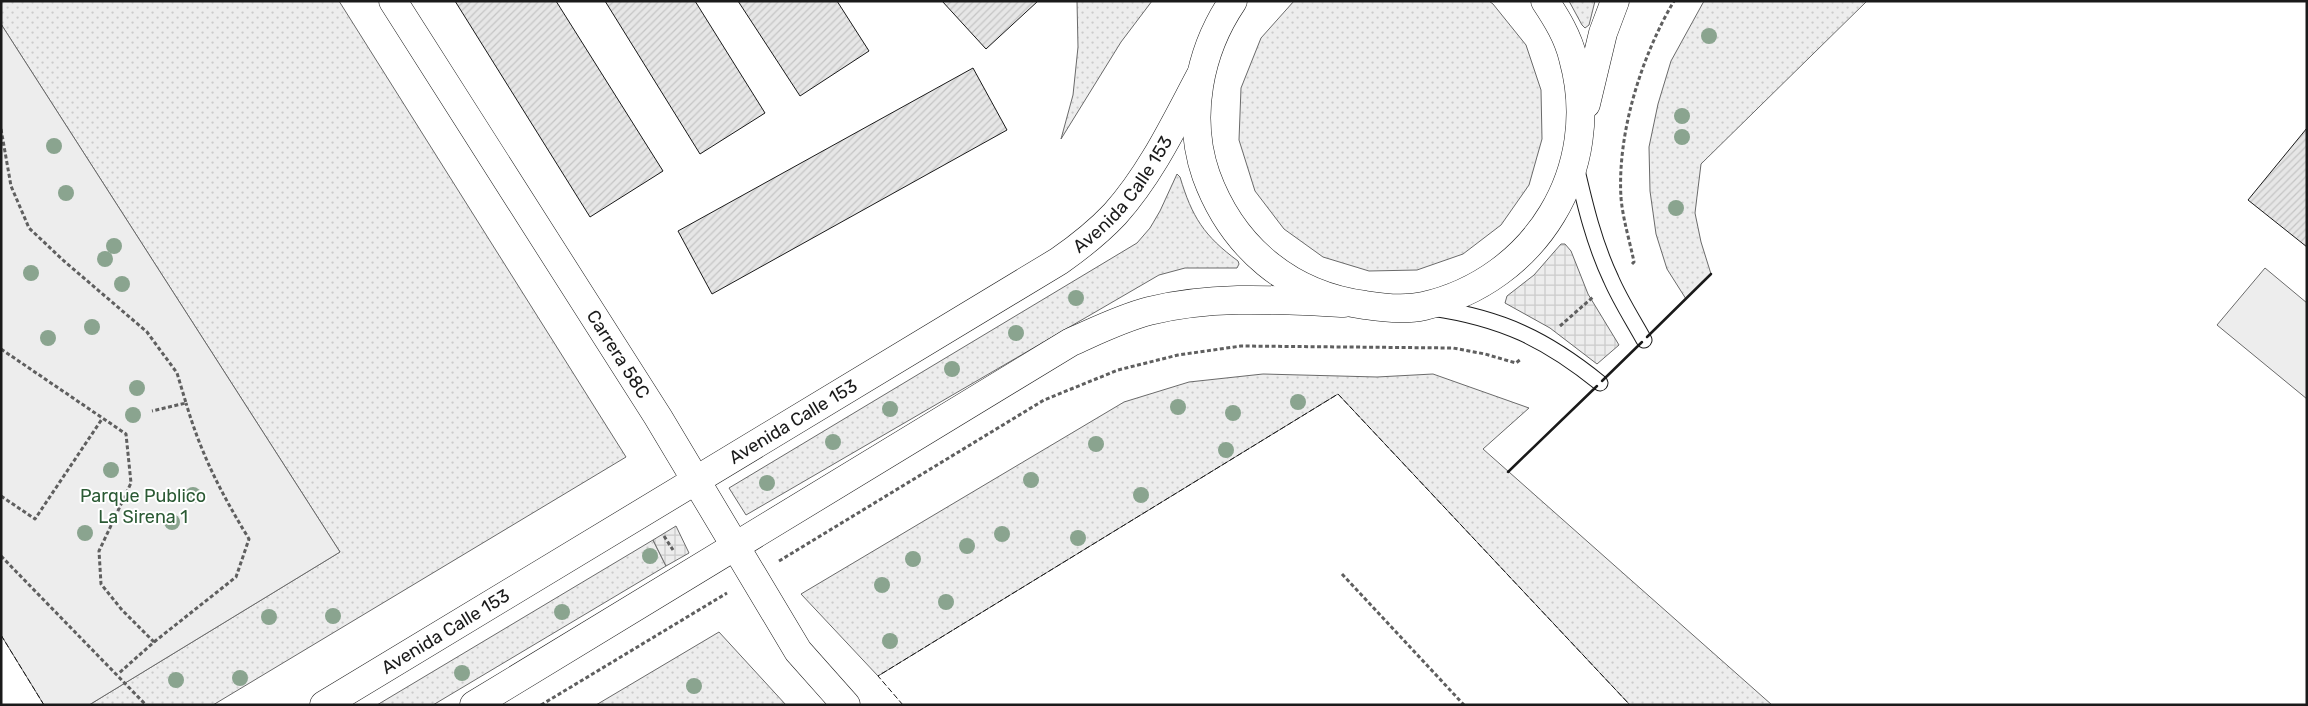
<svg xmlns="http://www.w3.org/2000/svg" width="2308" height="706" viewBox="0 0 2308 706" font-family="Rubik,sans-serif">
<defs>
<pattern id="grass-dots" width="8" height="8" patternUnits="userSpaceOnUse" patternTransform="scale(1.25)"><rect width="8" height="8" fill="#ededed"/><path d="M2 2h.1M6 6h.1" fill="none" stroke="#cbcbcb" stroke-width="1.8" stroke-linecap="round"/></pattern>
<pattern id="plaza-grid" width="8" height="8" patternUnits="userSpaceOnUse" patternTransform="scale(1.25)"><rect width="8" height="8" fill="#ededed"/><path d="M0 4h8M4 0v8" fill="none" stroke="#cbcbcb"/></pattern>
<pattern id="building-hatch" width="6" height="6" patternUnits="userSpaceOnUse" patternTransform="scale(1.25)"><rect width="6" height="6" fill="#e6e6e6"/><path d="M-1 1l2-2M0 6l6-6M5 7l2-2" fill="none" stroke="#c5c5c5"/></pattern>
</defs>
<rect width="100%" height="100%" fill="#fff"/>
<g fill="url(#grass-dots)" stroke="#6a6a6a">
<polygon points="1,1 339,1 626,457 213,705 89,705 340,552 1,24"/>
<polygon points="1077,1 1152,1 1121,42 1061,139 1073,95 1078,47"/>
<polygon points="1294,1 1489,1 1493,4 1526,45 1541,90 1542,139 1529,185 1501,225 1463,254 1417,270 1369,271 1323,257 1284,229 1255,191 1239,140 1241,88 1261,38"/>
<polygon points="1569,1 1595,1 1589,25 1585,28 1582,25"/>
<polygon points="1704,1 1867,1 1701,164 1695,213 1701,242 1711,274 1686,299 1667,269 1656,234 1650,191 1649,147 1658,104 1671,61"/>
<path d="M1177 174 1180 177C1192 217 1204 236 1238 261L1239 264 1237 268H1185L1159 275 746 515 729 488 1137 243 1150 228 1160 211Z"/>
<polygon points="1263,374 1377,377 1433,374 1529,408 1483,449 1772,705 1630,705 1338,394 878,676 801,594 1124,402 1189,382"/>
<polygon points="653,540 666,566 433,705 377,705"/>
<polygon points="719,632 786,705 596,705"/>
</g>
<g fill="#ededed" stroke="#6a6a6a">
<polygon points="1,24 340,552 89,705 44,705 1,635"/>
<polygon points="2265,268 2307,303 2307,399 2217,325"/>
</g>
<g fill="url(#plaza-grid)" stroke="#6a6a6a">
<polygon points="1561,244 1565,244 1571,251 1588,294 1619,345 1597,364 1550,328 1505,303 1507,296 1534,275"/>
<polygon points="676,526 689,553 666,566 653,540"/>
</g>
<g fill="url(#building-hatch)" stroke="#1a1a1a">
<polygon points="455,1 556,1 663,171 590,217"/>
<polygon points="605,1 695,1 765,113 700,154"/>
<polygon points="738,1 837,1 869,51 800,96"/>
<polygon points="942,1 1038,1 986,49"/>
<polygon points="973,68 1007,130 712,294 678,231"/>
<polygon points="2307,128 2307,247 2248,200"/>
</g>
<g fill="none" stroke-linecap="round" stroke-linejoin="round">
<g stroke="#1a1a1a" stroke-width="17">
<g id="lane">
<path d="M1576 166C1585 205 1594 243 1611 279 1620 300 1633 320 1644 340"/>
<path d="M1432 308C1501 318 1546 339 1600 383"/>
</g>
</g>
<g stroke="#1a1a1a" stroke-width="29">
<g id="secondary">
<path id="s1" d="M393 1 658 417 798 651 846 705"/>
</g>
</g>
<g stroke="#1a1a1a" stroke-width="29">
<g id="primary">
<path d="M1233 1C1199 51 1186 117 1206 175 1232 247 1289 295 1365 305 1383 308 1406 310 1424 306 1536 280 1604 169 1573 58 1568 37 1557 19 1545 1"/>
<polyline points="1586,104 1603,33 1615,1"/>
<path id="s2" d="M324 705 1059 261C1079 247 1098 232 1115 214 1151 174 1175 123 1200 76"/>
<path d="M474 705 1071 342C1096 331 1122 318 1149 311 1213 295 1279 300 1344 303"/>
</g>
</g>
<g stroke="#5f5f5f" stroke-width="3" stroke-dasharray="4 2.5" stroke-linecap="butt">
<polyline points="1,129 11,186 29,228 64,261 147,332 177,373 186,403 152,411"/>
<path d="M1632 264 1634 262C1630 242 1623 220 1621 198 1617 134 1641 57 1674 1"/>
<polyline points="1560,326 1593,297"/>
<polyline points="1,349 126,434 131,483 99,551 101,584 122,610 154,642 118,674"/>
<polyline points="1,496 35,519 102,419"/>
<polyline points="664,536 673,550"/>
<polyline points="1,556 146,705"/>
<polyline points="779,561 1044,400 1118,370 1178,355 1241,346 1453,348 1485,354 1516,363 1521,359"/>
<polyline points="1342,574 1464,705"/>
<path d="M154 642 236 577 249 539C221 493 201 454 186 403"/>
<polyline points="541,705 727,593"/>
</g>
<use href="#lane" stroke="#fff" stroke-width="15"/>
<use href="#secondary" stroke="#fff" stroke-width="28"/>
<use href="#primary" stroke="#fff" stroke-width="28"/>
<g stroke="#1a1a1a" stroke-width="1" stroke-dasharray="6 2.5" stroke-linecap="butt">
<polyline points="1,635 44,705"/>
<polyline points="903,705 878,676 1338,394 1630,705"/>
</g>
<g stroke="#1a1a1a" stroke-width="2.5">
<polyline points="1647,337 1711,274"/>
<polyline points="1602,381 1642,342"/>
<polyline points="1508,472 1597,386"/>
</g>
</g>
<g fill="#8aa48f">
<circle cx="1709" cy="36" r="8"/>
<circle cx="1682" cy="116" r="8"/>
<circle cx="1682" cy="137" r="8"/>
<circle cx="54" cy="146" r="8"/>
<circle cx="66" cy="193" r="8"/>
<circle cx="1676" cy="208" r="8"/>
<circle cx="114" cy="246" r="8"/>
<circle cx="105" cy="259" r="8"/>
<circle cx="31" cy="273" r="8"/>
<circle cx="122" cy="284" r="8"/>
<circle cx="1076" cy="298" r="8"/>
<circle cx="92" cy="327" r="8"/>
<circle cx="1016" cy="333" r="8"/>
<circle cx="48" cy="338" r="8"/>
<circle cx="952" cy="369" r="8"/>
<circle cx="137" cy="388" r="8"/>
<circle cx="1298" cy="402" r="8"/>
<circle cx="1178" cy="407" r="8"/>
<circle cx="890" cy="409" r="8"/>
<circle cx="1233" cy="413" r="8"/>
<circle cx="133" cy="415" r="8"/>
<circle cx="833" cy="442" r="8"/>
<circle cx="1096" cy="444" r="8"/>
<circle cx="1226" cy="450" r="8"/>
<circle cx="111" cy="470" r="8"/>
<circle cx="1031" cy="480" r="8"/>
<circle cx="767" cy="483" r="8"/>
<circle cx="193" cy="495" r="8"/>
<circle cx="1141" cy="495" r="8"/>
<circle cx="172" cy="522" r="8"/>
<circle cx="85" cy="533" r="8"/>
<circle cx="1002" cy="534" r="8"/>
<circle cx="1078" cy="538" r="8"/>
<circle cx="967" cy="546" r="8"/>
<circle cx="650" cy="556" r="8"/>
<circle cx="913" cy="559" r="8"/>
<circle cx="882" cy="585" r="8"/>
<circle cx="946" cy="602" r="8"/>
<circle cx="562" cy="612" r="8"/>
<circle cx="333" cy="616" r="8"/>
<circle cx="269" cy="617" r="8"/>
<circle cx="890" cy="641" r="8"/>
<circle cx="462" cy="673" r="8"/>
<circle cx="240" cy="678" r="8"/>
<circle cx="176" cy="680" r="8"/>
<circle cx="694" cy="686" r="8"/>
</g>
<g text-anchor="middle" stroke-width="4" stroke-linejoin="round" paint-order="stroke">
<g font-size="18" fill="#1a1a1a" stroke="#fff">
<text dy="6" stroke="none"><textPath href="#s2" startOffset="952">Avenida Calle 153</textPath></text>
<text dy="6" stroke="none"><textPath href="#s1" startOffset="419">Carrera 58C</textPath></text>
<text dy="6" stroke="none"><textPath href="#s2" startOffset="548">Avenida Calle 153</textPath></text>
<text dy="6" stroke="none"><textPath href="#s2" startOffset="142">Avenida Calle 153</textPath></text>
</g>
<g font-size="18" fill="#2b5a34" stroke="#fff">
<text x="143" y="502">Parque Publico<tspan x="143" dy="21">La Sirena 1</tspan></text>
</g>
</g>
<rect width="2308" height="706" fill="none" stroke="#1a1a1a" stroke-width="5"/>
</svg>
